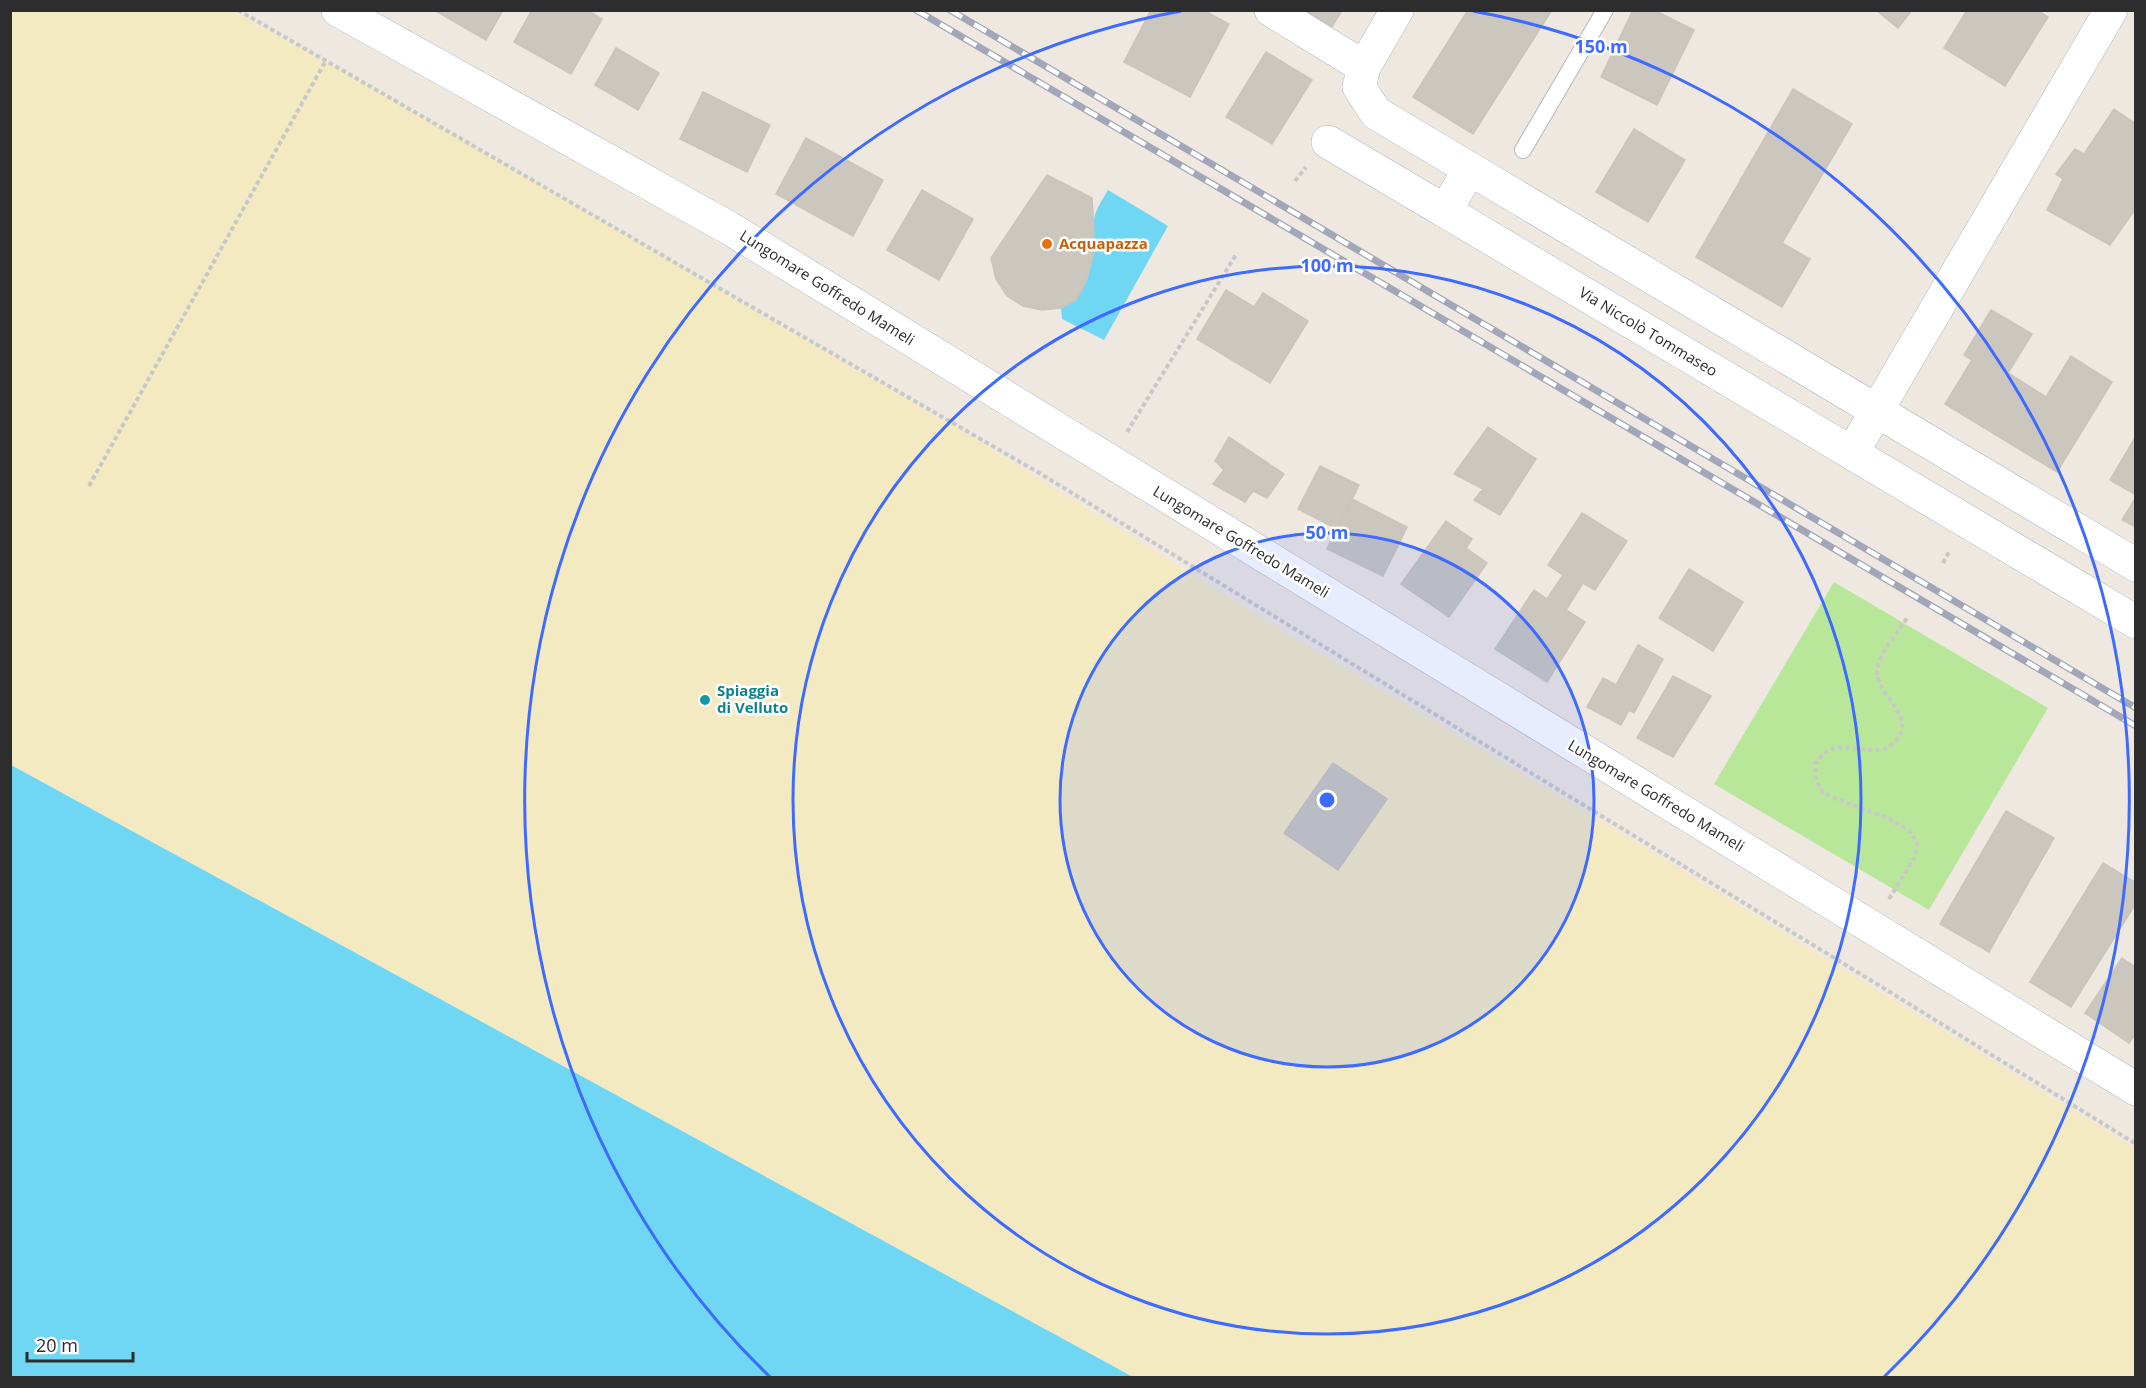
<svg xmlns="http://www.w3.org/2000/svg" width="2146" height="1388" viewBox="0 0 2146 1388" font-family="'Open Sans',sans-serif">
<rect width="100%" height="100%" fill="#efe8e0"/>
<polygon fill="#b8e79a" points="1834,582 2048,708 1929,910 1714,784"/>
<polygon fill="#f4eac2" points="10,11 233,11 391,98 982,443 1291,636 1570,802 2135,1148 2135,1377 1133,1377 11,765"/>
<g fill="#6fd7f4">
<path d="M1108 190 1168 226 1104 340 1062 319 1061 308C1098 288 1090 255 1094 220 1095 210 1103 199 1108 190Z"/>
<polygon points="10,765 11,765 1133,1377 11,1377"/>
</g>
<g fill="#cbc6be" stroke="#cbc4b9" stroke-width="1.5">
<polygon points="434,10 503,10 486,40"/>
<polygon points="532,10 587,10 602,19 571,74 514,42"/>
<polygon points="1151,10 1203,10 1229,24 1190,97 1124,62"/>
<polygon points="1305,10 1342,10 1332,27"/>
<polygon points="1468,10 1552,10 1473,134 1413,97"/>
<polygon points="1633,10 1654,10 1694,30 1657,105 1601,77"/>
<polygon points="1876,10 1912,10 1898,28"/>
<polygon points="1967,10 2037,10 2048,17 2005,86 1944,48"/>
<polygon points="616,48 659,73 638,110 595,85"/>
<polygon points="1266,52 1312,80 1272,144 1226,117"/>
<polygon points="1793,89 1852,124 1782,243 1810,259 1782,307 1696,257"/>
<polygon points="703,92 770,125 747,172 680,139"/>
<polygon points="2114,109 2136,124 2136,208 2110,245 2047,210 2063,179 2056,174 2075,149 2084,154"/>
<polygon points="1634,129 1685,160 1648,222 1596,192"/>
<polygon points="806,138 883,180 853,236 776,194"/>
<polygon points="1047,175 1092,198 1094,230 1092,260 1085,284 1076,300 1061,308 1042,310 1023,306 1007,296 996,279 991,258"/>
<polygon points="922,190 973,219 939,280 887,250"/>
<polygon points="1226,290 1254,307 1263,293 1308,321 1270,383 1197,339"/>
<polygon points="1991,310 2032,334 2008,373 2046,397 2071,356 2112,382 2057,472 1945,404 1972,360 1964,355"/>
<polygon points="1488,427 1536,459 1500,515 1474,500 1483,489 1454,474"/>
<polygon points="2136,436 2136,495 2110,480"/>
<polygon points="1229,437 1284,474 1267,498 1253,491 1245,502 1213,484 1224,470 1215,461"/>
<polygon points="1320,466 1359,485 1337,529 1298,509"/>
<polygon points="2136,497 2136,527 2122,520"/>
<polygon points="1352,499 1407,527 1383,576 1327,549"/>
<polygon points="1582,513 1627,541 1595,590 1583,583 1566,610 1585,622 1547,682 1495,649 1534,590 1547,599 1563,575 1548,565"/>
<polygon points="1446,521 1472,539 1466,548 1487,563 1449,617 1401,584"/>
<polygon points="1689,569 1743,602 1713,651 1659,618"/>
<polygon points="1638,645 1663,659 1634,713 1629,710 1621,725 1587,707 1603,678 1616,685"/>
<polygon points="1673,676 1711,696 1673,757 1637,738"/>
<polygon points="1333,763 1387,799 1338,870 1284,833"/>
<polygon points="2006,811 2054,838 1989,952 1940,924"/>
<polygon points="2103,863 2136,883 2136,903 2071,1007 2030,982"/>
<polygon points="2122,958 2134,966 2136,964 2136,1033 2129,1043 2085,1013"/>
</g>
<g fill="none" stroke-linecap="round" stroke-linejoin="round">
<g stroke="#b3b7c1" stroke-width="18">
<polyline id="lane" points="1523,150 1605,10"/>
</g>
<g stroke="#b3b7c1" stroke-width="34">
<g id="street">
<polyline points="338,10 729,228 2136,1089"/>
<polyline points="1271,10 1364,67"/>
<polyline points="1397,10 1364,67 1359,87 1376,113 1470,169"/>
<polyline points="1328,142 1445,211"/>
<polyline points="1852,453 2111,10"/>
<polyline points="2136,565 1470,169 1445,211 2136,622"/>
</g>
</g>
<g stroke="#c8c8c8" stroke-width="4" stroke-dasharray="4.5 3" stroke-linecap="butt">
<polyline points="238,10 1041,474 1872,981 2136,1144"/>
<polyline points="1295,181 1306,167"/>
<polyline points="1127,432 1237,253"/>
<polyline points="89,486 325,62"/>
<polyline points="1943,563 1950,550"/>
<path d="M1889 899 1915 857 1917 844 1910 831 1889 819 1824 794 1816 780 1815 764C1818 761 1821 756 1824 753 1843 738 1877 761 1895 742 1918 718 1879 697 1877 673 1876 658 1899 630 1908 617"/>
</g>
<use href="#lane" stroke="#fff" stroke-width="16"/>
<use href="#street" stroke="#fff" stroke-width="33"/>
<g stroke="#a1a6b8" stroke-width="7">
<g id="rail">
<polyline points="916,10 2136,726"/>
<polyline points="950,10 2136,708"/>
</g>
</g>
<use href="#rail" stroke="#fff" stroke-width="4.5" stroke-dasharray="14" stroke-linecap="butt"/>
</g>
<circle cx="1327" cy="800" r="267" fill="#3d6aff" fill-opacity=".12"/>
<g fill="none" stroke="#3d6aff" stroke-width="3">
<circle cx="1327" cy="800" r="267"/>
<circle cx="1327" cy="800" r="534"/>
<path d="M770 1377A802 802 0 0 1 1181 11M1473 11A802 802 0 0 1 1884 1377"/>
</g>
<circle fill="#e8710a" stroke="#fff" stroke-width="2" cx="1047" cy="244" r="6"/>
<circle fill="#0f9aa8" stroke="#fff" stroke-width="2" cx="705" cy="700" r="6"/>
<g text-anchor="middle" stroke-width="5" stroke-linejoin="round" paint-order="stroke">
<g font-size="15" font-weight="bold" fill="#c56008" stroke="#fff" text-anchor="start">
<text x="1059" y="249">Acquapazza</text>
</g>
<g font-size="15" fill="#2d2d2d" stroke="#fff">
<text transform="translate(827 288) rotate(32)" y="5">Lungomare Goffredo Mameli</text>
<text transform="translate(1648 332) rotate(31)" y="5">Via Niccolò Tommaseo</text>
<text transform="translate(1241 542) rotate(31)" y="5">Lungomare Goffredo Mameli</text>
<text transform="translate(1656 796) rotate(31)" y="5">Lungomare Goffredo Mameli</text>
</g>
<g font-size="15" font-weight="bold" fill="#0d838f" stroke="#fff" text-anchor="start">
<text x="717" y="696">Spiaggia<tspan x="717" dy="17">di Velluto</tspan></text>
</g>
</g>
<circle cx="1327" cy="800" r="9" fill="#3d6aff" stroke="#fff" stroke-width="3"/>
<g font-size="18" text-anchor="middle" font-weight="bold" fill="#3d6aff" stroke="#fff" stroke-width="5" stroke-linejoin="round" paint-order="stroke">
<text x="1601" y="53">150 m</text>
<text x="1327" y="272">100 m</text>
<text x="1327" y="539">50 m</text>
</g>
<rect width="2146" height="1388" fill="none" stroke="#2d2d2d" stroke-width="24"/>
<path d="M27 1352v9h106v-9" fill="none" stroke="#2d2d2d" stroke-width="3"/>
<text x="36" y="1352" font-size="18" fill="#2d2d2d" stroke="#ffffff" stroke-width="4.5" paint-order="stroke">20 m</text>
</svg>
